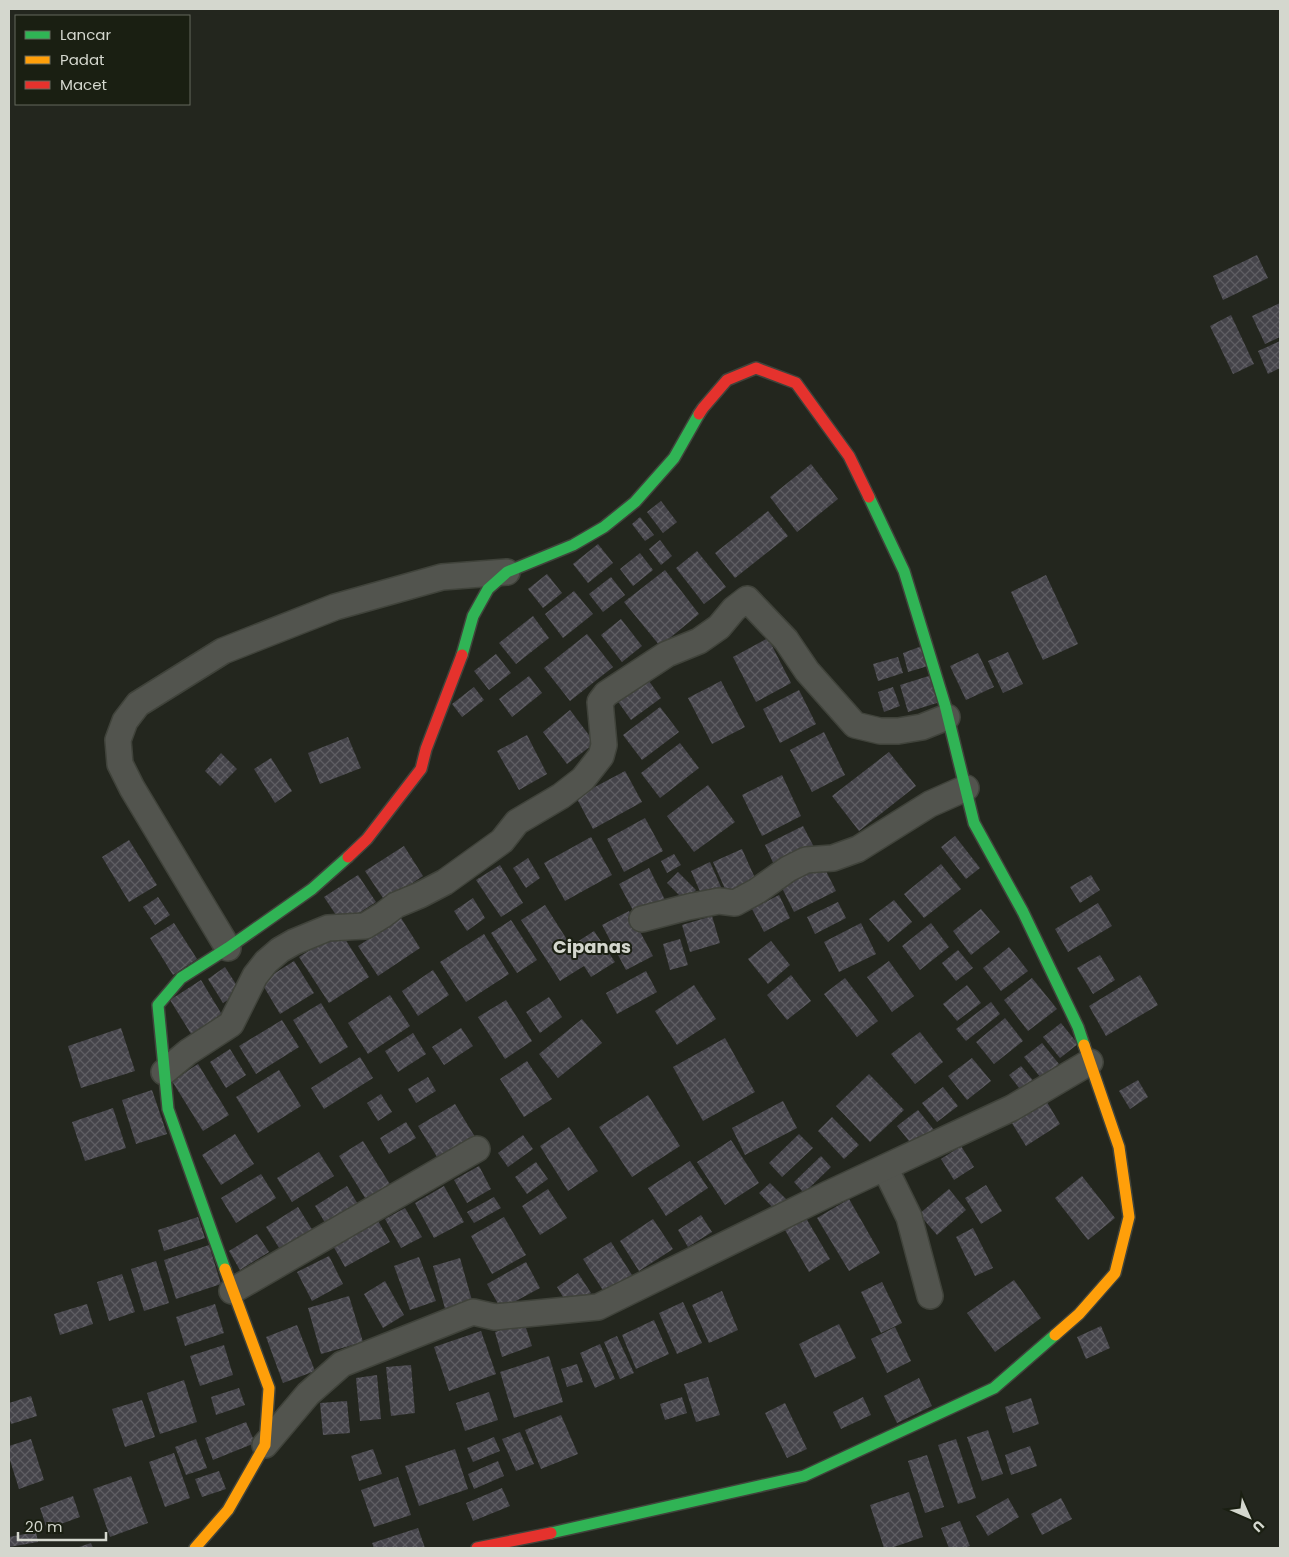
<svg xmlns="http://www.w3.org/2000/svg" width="1289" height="1557" viewBox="0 0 1289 1557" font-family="Poppins,sans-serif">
<defs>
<pattern id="building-cross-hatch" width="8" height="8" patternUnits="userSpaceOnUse" patternTransform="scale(1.25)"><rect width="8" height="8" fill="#45444a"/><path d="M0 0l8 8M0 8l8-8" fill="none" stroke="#5f5e63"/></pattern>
</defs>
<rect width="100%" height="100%" fill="#23261e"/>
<g fill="url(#building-cross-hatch)">
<path d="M1257 255 1268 278 1223 300 1213 276Z"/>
<path d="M1280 303V337L1265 344 1252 316Z"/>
<path d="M1231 315 1254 364 1233 374 1210 326Z"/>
<path d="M1280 341V368L1268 374 1258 351Z"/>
<path d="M811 464 838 499 797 532 770 497Z"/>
<path d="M661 501 677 522 663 533 647 512Z"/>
<path d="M768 511 788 536 735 578 715 553Z"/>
<path d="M640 517 654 535 645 541 632 524Z"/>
<path d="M660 540 672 556 661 565 649 549Z"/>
<path d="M598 544 613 563 588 583 573 564Z"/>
<path d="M697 551 726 587 704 604 676 568Z"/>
<path d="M640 553 653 570 633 586 620 569Z"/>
<path d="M665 570 699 614 660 646 624 602Z"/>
<path d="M547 574 562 593 543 608 528 589Z"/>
<path d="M1046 575 1078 644 1043 660 1011 592Z"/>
<path d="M611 577 625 595 603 612 589 594Z"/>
<path d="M574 591 593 614 563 638 545 614Z"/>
<path d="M533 616 549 638 516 664 499 643Z"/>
<path d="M621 619 642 646 622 662 601 635Z"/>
<path d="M587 634 613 667 570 701 544 668Z"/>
<path d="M768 638 791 683 756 702 733 657Z"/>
<path d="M922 646 928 666 908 672 903 653Z"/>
<path d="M1008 652 1023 684 1003 693 988 661Z"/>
<path d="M978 653 994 687 966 700 950 666Z"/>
<path d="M496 654 511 673 489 690 474 671Z"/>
<path d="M898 657 903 673 878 681 873 664Z"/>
<path d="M644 674 661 698 631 720 614 696Z"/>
<path d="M932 675 940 702 908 712 900 685Z"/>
<path d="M529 676 542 693 512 717 499 699Z"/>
<path d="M721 681 745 727 712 744 688 698Z"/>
<path d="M474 687 484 700 462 717 452 704Z"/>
<path d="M893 687 900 706 884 712 878 692Z"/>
<path d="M799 690 816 724 780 743 763 709Z"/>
<path d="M660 707 679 732 642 760 623 735Z"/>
<path d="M570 710 595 743 567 764 543 732Z"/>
<path d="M824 732 845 775 812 792 790 750Z"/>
<path d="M527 735 547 774 519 790 497 751Z"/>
<path d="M348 737 361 768 320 784 308 753Z"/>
<path d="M680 743 699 768 660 798 641 773Z"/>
<path d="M889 752 916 786 859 831 832 796Z"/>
<path d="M221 753 237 769 220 786 205 771Z"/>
<path d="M271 758 292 791 275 803 254 769Z"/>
<path d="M625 771 642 802 593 829 576 797Z"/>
<path d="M782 775 801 816 762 836 742 795Z"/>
<path d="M708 785 735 822 694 852 667 816Z"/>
<path d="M645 818 663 851 624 872 607 839Z"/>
<path d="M803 826 815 849 776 869 765 845Z"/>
<path d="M955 836 980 868 966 879 941 847Z"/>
<path d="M591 837 612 875 565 901 544 863Z"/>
<path d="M129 840 157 885 129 902 102 857Z"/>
<path d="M404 846 423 876 385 901 365 871Z"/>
<path d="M742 849 759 887 730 900 713 862Z"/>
<path d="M674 854 681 865 667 873 661 861Z"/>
<path d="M528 858 540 878 526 888 513 868Z"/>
<path d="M710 862 721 887 702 896 691 871Z"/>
<path d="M822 863 836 891 794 912 780 884Z"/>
<path d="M941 864 961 889 924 918 904 894Z"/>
<path d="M500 865 523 903 501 917 476 880Z"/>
<path d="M649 868 665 900 636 916 619 884Z"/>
<path d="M678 872 696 890 685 901 667 883Z"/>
<path d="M358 875 376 902 342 924 324 897Z"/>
<path d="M1091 875 1100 890 1080 903 1070 887Z"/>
<path d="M779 895 790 918 764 932 752 909Z"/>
<path d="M158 897 170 915 155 925 143 907Z"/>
<path d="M473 898 485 918 467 931 454 911Z"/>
<path d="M894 900 912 922 888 942 869 919Z"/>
<path d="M838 902 846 918 815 934 807 917Z"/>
<path d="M1098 903 1112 926 1068 952 1055 929Z"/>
<path d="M545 905 571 946 594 931 615 962 591 977 584 966 560 981 521 920Z"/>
<path d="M981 909 1000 932 971 955 953 931Z"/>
<path d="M629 911 653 956 626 970 602 925Z"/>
<path d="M712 916 720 943 690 952 682 925Z"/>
<path d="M401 918 420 948 378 976 358 946Z"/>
<path d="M511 920 537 960 517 973 491 933Z"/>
<path d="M174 923 197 959 173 975 150 938Z"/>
<path d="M861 923 876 954 839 972 824 942Z"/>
<path d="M931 923 949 947 920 970 902 946Z"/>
<path d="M340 931 369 977 329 1003 299 957Z"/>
<path d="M484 934 509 974 466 1002 440 962Z"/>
<path d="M680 939 688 965 670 970 663 944Z"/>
<path d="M771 941 790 965 768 984 748 959Z"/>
<path d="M1009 947 1028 971 1001 991 983 968Z"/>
<path d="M958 950 973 968 956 981 942 963Z"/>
<path d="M1100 955 1115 980 1093 994 1077 968Z"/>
<path d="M294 961 314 993 280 1014 261 982Z"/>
<path d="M889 961 914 996 892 1012 867 977Z"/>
<path d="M225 967 241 992 223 1003 208 979Z"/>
<path d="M433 970 449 995 418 1016 402 991Z"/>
<path d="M646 971 657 992 617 1014 606 993Z"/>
<path d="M791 975 811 1001 787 1020 767 995Z"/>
<path d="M1140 975 1158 1005 1106 1036 1089 1006Z"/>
<path d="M845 978 878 1021 857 1037 824 994Z"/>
<path d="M1032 978 1057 1009 1028 1031 1004 1000Z"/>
<path d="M201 980 224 1018 193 1037 170 1000Z"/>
<path d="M694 985 716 1019 677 1045 655 1011Z"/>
<path d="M967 985 981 1003 957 1021 943 1004Z"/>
<path d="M390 995 410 1026 368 1054 348 1023Z"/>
<path d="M549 997 562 1017 540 1033 526 1012Z"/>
<path d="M506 1000 532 1041 505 1059 478 1017Z"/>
<path d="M991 1002 1000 1014 966 1041 956 1029Z"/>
<path d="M321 1003 348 1047 320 1064 293 1020Z"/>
<path d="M1005 1018 1023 1041 994 1064 976 1042Z"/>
<path d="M582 1019 602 1043 558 1078 539 1054Z"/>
<path d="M282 1020 299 1047 256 1074 239 1046Z"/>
<path d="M1061 1023 1078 1044 1060 1058 1043 1037Z"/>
<path d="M121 1028 135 1071 81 1088 68 1046Z"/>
<path d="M461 1028 473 1046 444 1065 432 1047Z"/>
<path d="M920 1032 943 1062 915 1084 891 1054Z"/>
<path d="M413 1033 426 1054 398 1072 385 1051Z"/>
<path d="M725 1038 755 1092 703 1121 673 1067Z"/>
<path d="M1042 1043 1059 1064 1041 1078 1024 1057Z"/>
<path d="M230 1049 246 1075 226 1088 210 1062Z"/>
<path d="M360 1057 373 1078 324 1109 311 1088Z"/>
<path d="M972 1058 991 1081 967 1100 948 1076Z"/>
<path d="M527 1061 552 1099 524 1117 500 1079Z"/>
<path d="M198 1064 229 1115 203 1131 172 1081Z"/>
<path d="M1021 1066 1035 1083 1023 1093 1009 1075Z"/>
<path d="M279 1070 301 1106 258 1133 236 1097Z"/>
<path d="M869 1074 904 1110 870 1142 836 1106Z"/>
<path d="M428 1077 436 1091 416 1103 408 1089Z"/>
<path d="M1138 1080 1148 1097 1130 1109 1119 1091Z"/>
<path d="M943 1087 958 1106 937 1122 922 1103Z"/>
<path d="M152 1090 167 1134 136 1144 122 1100Z"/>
<path d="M381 1094 392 1112 378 1121 367 1103Z"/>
<path d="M648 1095 680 1146 632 1177 599 1127Z"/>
<path d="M1045 1099 1060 1124 1026 1146 1010 1120Z"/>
<path d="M783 1101 797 1128 745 1155 732 1128Z"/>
<path d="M455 1104 475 1137 439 1160 418 1126Z"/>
<path d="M113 1108 126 1148 85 1161 72 1122Z"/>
<path d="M918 1110 934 1130 913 1146 897 1126Z"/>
<path d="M832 1117 859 1145 844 1159 818 1131Z"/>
<path d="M406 1122 416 1138 389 1154 380 1138Z"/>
<path d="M569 1127 598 1171 568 1191 540 1146Z"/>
<path d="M235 1134 254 1164 221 1185 202 1155Z"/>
<path d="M799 1134 813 1148 782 1177 769 1163Z"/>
<path d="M523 1135 533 1149 508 1167 498 1153Z"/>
<path d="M731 1140 759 1183 725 1205 697 1162Z"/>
<path d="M363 1141 391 1186 367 1201 339 1156Z"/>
<path d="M961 1146 974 1167 954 1180 941 1159Z"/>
<path d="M319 1152 334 1176 292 1202 277 1178Z"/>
<path d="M821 1156 831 1167 804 1193 794 1182Z"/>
<path d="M690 1161 708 1188 666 1216 648 1188Z"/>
<path d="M536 1162 548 1179 527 1194 515 1177Z"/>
<path d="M479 1166 491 1189 467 1203 454 1180Z"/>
<path d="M261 1174 276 1198 236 1223 221 1198Z"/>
<path d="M1082 1176 1115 1218 1088 1240 1055 1198Z"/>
<path d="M770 1183 787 1200 776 1211 759 1193Z"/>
<path d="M986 1185 1002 1211 981 1224 965 1198Z"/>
<path d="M347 1186 359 1206 327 1226 315 1206Z"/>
<path d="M444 1186 464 1222 434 1238 415 1203Z"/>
<path d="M548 1189 567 1218 540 1235 522 1206Z"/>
<path d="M949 1189 966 1210 937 1235 919 1214Z"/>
<path d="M494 1197 501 1208 474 1223 467 1212Z"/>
<path d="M849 1199 880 1253 849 1271 817 1218Z"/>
<path d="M298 1207 313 1231 281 1251 266 1227Z"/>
<path d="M405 1208 422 1237 401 1248 385 1219Z"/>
<path d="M701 1215 712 1232 688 1247 678 1230Z"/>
<path d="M198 1217 205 1238 164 1251 158 1230Z"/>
<path d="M504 1217 526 1255 492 1274 471 1236Z"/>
<path d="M806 1218 830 1259 809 1272 785 1230Z"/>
<path d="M377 1219 390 1242 345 1267 332 1244Z"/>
<path d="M653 1219 673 1249 639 1271 620 1241Z"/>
<path d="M973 1228 993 1268 975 1276 956 1237Z"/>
<path d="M257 1234 269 1252 240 1270 229 1251Z"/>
<path d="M611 1242 632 1275 604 1292 583 1259Z"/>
<path d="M209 1245 221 1284 176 1299 164 1260Z"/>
<path d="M329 1256 343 1284 312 1301 297 1272Z"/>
<path d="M419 1257 436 1301 410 1310 394 1266Z"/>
<path d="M460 1258 473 1304 446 1312 433 1266Z"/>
<path d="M156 1261 169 1303 144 1311 131 1269Z"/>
<path d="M526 1262 540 1288 501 1309 487 1284Z"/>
<path d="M578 1273 591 1293 569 1307 557 1287Z"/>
<path d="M122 1274 135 1312 109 1321 97 1282Z"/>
<path d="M1014 1280 1041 1318 995 1352 967 1313Z"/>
<path d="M385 1281 404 1315 383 1328 364 1294Z"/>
<path d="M882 1282 902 1323 881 1333 861 1292Z"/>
<path d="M722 1291 738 1330 709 1343 692 1305Z"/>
<path d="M349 1296 363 1342 321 1354 308 1308Z"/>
<path d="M683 1302 702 1343 677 1354 659 1313Z"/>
<path d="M87 1304 93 1324 60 1335 54 1314Z"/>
<path d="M215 1304 224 1333 185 1346 176 1317Z"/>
<path d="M654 1320 669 1354 636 1369 622 1335Z"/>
<path d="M524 1322 532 1346 502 1357 495 1332Z"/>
<path d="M839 1324 856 1358 815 1378 799 1344Z"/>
<path d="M297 1325 315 1371 283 1383 266 1337Z"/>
<path d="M1101 1326 1110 1348 1086 1359 1077 1337Z"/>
<path d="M895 1327 911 1361 887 1373 871 1339Z"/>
<path d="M481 1331 496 1374 449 1391 434 1347Z"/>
<path d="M617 1336 634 1373 620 1379 604 1342Z"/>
<path d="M600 1344 615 1379 595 1388 580 1353Z"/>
<path d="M224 1345 233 1375 200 1386 190 1356Z"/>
<path d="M549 1356 563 1402 514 1418 500 1372Z"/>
<path d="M577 1364 583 1382 567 1387 561 1369Z"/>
<path d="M411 1365 415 1413 391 1416 386 1367Z"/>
<path d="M377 1375 381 1419 360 1421 356 1378Z"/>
<path d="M708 1377 720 1415 696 1422 684 1384Z"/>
<path d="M919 1378 932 1406 897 1423 884 1396Z"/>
<path d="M184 1380 197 1422 160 1434 147 1393Z"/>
<path d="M239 1388 245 1405 216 1415 211 1397Z"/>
<path d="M489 1392 498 1420 465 1431 456 1403Z"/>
<path d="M31 1396 37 1416 11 1424 9 1416V1403Z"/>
<path d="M682 1397 687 1413 665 1420 660 1404Z"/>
<path d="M863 1397 871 1415 841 1429 833 1412Z"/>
<path d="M1031 1398 1039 1424 1013 1433 1005 1407Z"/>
<path d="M142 1400 155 1437 125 1447 112 1409Z"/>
<path d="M347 1401 350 1433 323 1435 320 1403Z"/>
<path d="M785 1403 807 1449 787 1458 765 1413Z"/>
<path d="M561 1415 578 1454 541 1469 525 1430Z"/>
<path d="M246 1422 255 1443 213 1460 205 1438Z"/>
<path d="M988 1430 1003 1474 982 1481 967 1437Z"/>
<path d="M520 1432 534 1464 516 1471 502 1439Z"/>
<path d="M494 1437 500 1451 473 1462 467 1448Z"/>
<path d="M31 1439 44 1480 19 1489 9 1457V1446Z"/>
<path d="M196 1439 207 1468 186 1475 175 1447Z"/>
<path d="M956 1439 976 1498 958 1504 938 1445Z"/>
<path d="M1030 1446 1037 1466 1011 1475 1005 1455Z"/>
<path d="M373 1449 382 1474 359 1481 351 1456Z"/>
<path d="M455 1449 468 1489 419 1506 405 1466Z"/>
<path d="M174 1453 190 1498 165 1507 149 1462Z"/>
<path d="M927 1455 944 1507 925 1513 908 1461Z"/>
<path d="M498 1461 504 1476 474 1489 468 1474Z"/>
<path d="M219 1471 226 1489 202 1497 195 1479Z"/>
<path d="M131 1476 148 1523 110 1537 93 1489Z"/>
<path d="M398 1477 411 1515 374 1527 361 1490Z"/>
<path d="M502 1488 510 1506 473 1521 466 1503Z"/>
<path d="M909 1492 923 1537 891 1548H884L870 1505Z"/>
<path d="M73 1496 80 1517 47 1529 40 1508Z"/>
<path d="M1008 1498 1019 1517 988 1536 976 1516Z"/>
<path d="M1061 1498 1072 1519 1042 1535 1031 1514Z"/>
<path d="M960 1521 970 1546 964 1548H949L941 1528Z"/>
<path d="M418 1528 425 1548H374L372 1543Z"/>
<path d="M36 1532 38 1542 9 1547V1537Z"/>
<path d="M91 1543 93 1548H76Z"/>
</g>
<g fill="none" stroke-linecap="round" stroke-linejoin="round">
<defs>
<g id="street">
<path d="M642 919 688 907 719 901 735 903 757 891 788 869 806 860 833 858 858 849 930 804 966 788"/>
<path d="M228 948 132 788 120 764 118 740 125 721 138 704 223 651 335 607 442 577 507 572"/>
<path d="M164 1072 188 1052 231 1024 255 976 266 962 280 950 294 942 328 928 365 926 383 915 396 905 420 895 445 882 502 841 517 822 561 796 583 779 601 756 604 745 600 702 606 694 667 654 699 641 719 627 734 609 747 599 786 640 807 671 855 725 880 731H898L922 727 947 717"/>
<path d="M885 1168 909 1217 930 1296"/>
<path d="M232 1291 477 1149"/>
<path d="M265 1445 308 1394 342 1364 473 1312 495 1317 598 1307 828 1194 1012 1108 1090 1062"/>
</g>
<g id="fast">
<path d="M869 497 904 571 945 705 974 823 1023 912 1078 1027 1084 1045"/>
<path d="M462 655 473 616 488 589 507 572 573 545 604 527 635 502 674 458 699 414"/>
<path d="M225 1269 168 1109 158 1005 181 978 228 948 312 889 348 857"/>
<path d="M551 1533 804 1476 994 1388 1055 1335"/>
</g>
<g id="slow">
<path d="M1055 1335 1079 1314 1115 1273 1129 1217 1119 1147 1084 1045"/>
<path d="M195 1548 228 1510 265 1445 269 1388 225 1269"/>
</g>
<g id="jam">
<path d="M699 414 703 408 727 380 756 368 796 383 849 456 869 497"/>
<path d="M348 857 367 839 421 769 426 749 462 655"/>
<path d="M477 1548 551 1533"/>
</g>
</defs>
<use href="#street" stroke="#40433b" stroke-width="28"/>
<use href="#fast" stroke="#40433b" stroke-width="14"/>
<use href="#slow" stroke="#40433b" stroke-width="14"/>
<use href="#jam" stroke="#40433b" stroke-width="14"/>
<use href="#street" stroke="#52544e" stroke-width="25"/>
<use href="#fast" stroke="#30b455" stroke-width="11"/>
<use href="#slow" stroke="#ff9f0a" stroke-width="11"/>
<use href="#jam" stroke="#e5322d" stroke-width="11"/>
</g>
<g text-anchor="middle" stroke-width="4" stroke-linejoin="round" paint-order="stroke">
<g font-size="18" font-weight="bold" fill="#d4d7ce" stroke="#1a1f12">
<text x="592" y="953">Cipanas</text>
</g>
</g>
<rect width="1289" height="1557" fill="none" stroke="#d4d7ce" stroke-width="20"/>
<rect x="15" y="15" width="175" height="90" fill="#1a1f12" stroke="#64695d"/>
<rect x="25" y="31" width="25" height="8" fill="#30b455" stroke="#64695d"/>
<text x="60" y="40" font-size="15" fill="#d4d7ce">Lancar</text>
<rect x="25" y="56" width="25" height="8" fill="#ff9f0a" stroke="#64695d"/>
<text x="60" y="65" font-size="15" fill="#d4d7ce">Padat</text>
<rect x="25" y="81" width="25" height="8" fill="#e5322d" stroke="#64695d"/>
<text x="60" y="90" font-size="15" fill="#d4d7ce">Macet</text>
<g transform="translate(1249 1517) rotate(135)" stroke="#1a1f12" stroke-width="4" paint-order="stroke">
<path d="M0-4L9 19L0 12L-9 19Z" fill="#d4d7ce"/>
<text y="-8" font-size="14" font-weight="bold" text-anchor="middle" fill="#d4d7ce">U</text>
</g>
<path d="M18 1532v8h88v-8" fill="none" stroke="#d4d7ce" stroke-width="2.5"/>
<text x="25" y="1532" font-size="15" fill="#d4d7ce" stroke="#1a1f12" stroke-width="4" paint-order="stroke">20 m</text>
</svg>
